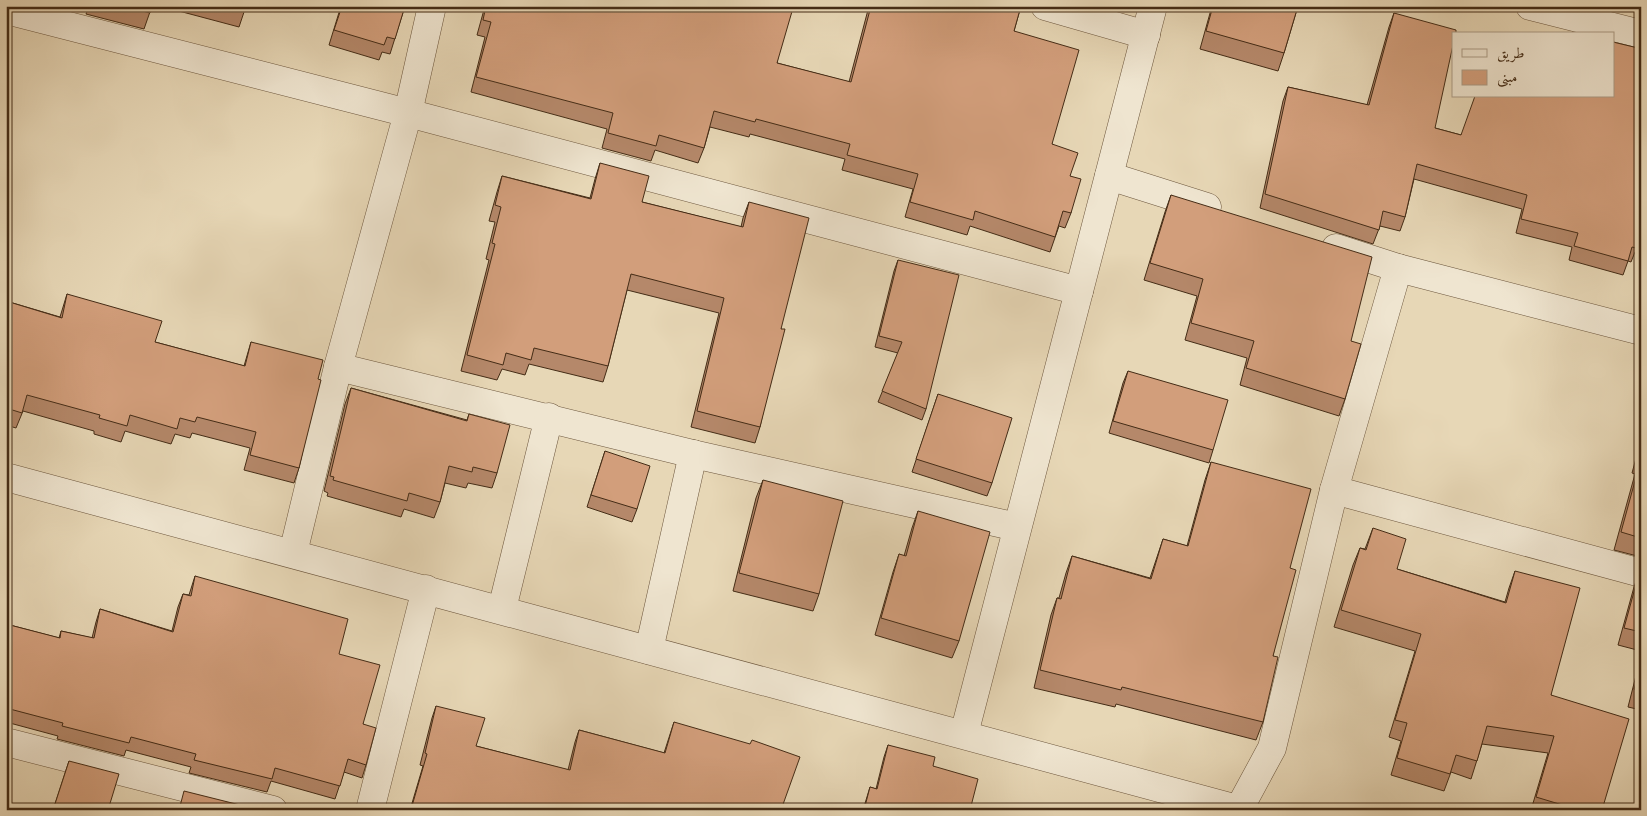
<svg xmlns="http://www.w3.org/2000/svg" width="1647" height="816" viewBox="0 0 1647 816" font-family="Cardo,Amiri,serif">
<rect width="100%" height="100%" fill="#e7d7b6"/>
<filter id="stains"><feTurbulence type="fractalNoise" baseFrequency=".004" numOctaves="4"/><feColorMatrix values="0 0 0 0 .2 0 0 0 0 .09 0 0 0 0 .02 0 0 0 .5 -.17"/></filter>
<radialGradient id="worn" r=".72"><stop offset=".6" stop-color="#630" stop-opacity="0"/><stop offset="1" stop-color="#630" stop-opacity=".3"/></radialGradient>
<g fill="none" stroke-linecap="round" stroke-linejoin="round">
<defs>
<g id="minor">
<path d="M1045 6 1146 35"/>
<path d="M1530 6 1641 34"/>
<path d="M6 10 408 113 1079 291"/>
<path d="M1109 176 1207 207"/>
<path d="M1336 248 1398 268 1641 331"/>
<path d="M338 367 693 454 1017 527"/>
<path d="M6 477 1241 810"/>
<path d="M1334 490 1641 573"/>
<path d="M293 553 338 367 408 113 432 6"/>
<path d="M502 609 549 417"/>
<path d="M649 650 693 454"/>
<path d="M964 734 1153 6"/>
<path d="M6 742 273 810"/>
<path d="M1239 809 1272 748 1334 490 1398 268"/>
<path d="M370 810 426 589"/>
</g>
</defs>
<use href="#minor" stroke="#6d573e" stroke-width="29"/>
<use href="#minor" stroke="#efe5d0" stroke-width="28"/>
</g>
<g fill="#b5886a" stroke="#442c16">
<path d="M89 6H152L144 29 86 14Z"/>
<path d="M160 6H246L239 27Z"/>
<path d="M341 6H405L390 54 382 52 379 60 329 45Z"/>
<path d="M485 6H787L777 63 849 82 869 6H1021L1014 31 1052 144 1070 176 1071 213 1065 228 1059 226 1050 252 970 226 967 235 905 217 913 189 842 170 845 159 750 134 749 137 710 127 704 148 698 163 655 150 651 161 602 148 607 129 471 92 485 37 477 35Z"/>
<path d="M1212 6H1298L1284 53 1278 71 1200 49Z"/>
<path d="M1394 13 1435 128 1461 135 1637 48 1641 37V254L1635 252 1631 262 1628 261 1623 275 1569 260 1572 247 1516 233 1522 209 1414 179 1405 217 1400 231 1380 226 1373 244 1260 208 1283 101 1288 87 1367 105 1389 27Z"/>
<path d="M600 163 642 202 741 227 743 218 749 202 781 329 760 427 755 443 691 427 719 313 627 290 608 366 603 382 529 364 525 375 502 369 497 380 461 371 489 260 486 259 495 222 489 221 497 192 502 176 590 198 595 179Z"/>
<path d="M1171 195 1351 341 1345 399 1339 416 1240 385 1247 358 1185 340 1197 296 1144 280 1165 212Z"/>
<path d="M898 260 926 409 922 420 878 402 898 353 875 347 894 271Z"/>
<path d="M67 294 155 342 244 366 251 342 318 379 299 468 294 483 244 470 250 448 192 433 190 438 175 434 171 444 125 431 121 442 94 434V431L23 411 16 428 6 425V301L60 317Z"/>
<path d="M1128 371 1213 450 1209 463 1109 433 1123 383Z"/>
<path d="M351 388 467 420 469 414 497 473 492 488 468 483 466 488 445 483 440 502 434 518 404 509 401 517 327 496 328 493 324 491 345 404Z"/>
<path d="M938 394 992 483 987 496 912 472Z"/>
<path d="M1641 440V557L1614 550 1635 474 1632 473Z"/>
<path d="M605 451 637 509 632 522 587 507Z"/>
<path d="M1211 462 1290 568 1273 656 1263 722 1256 740 1116 704 1115 707 1034 688 1051 615 1057 598H1059L1066 573 1072 556 1150 578 1163 539 1187 546 1205 480Z"/>
<path d="M763 480 819 594 813 611 733 591 756 498Z"/>
<path d="M918 511 959 641 952 658 875 635 893 572 899 554 904 556 912 528Z"/>
<path d="M1373 528 1397 569 1505 602 1509 588 1515 571 1551 695 1602 810H1531L1548 753 1482 744 1471 779 1451 772 1444 791 1391 775 1401 741 1389 737 1415 651 1334 627 1353 565 1360 548 1365 549Z"/>
<path d="M1640 570H1641V651L1618 645 1634 587Z"/>
<path d="M195 576 339 654 363 724 366 765 362 778 344 772 335 799 271 781 267 792 189 773 191 767 126 750 124 756 57 739 58 736 6 722V624L59 638 61 631 92 638 96 622 100 609 172 631 178 607 183 594 189 595Z"/>
<path d="M1641 656V710L1628 707Z"/>
<path d="M436 706 476 746 568 770 575 742 579 730 664 753 674 722 781 810H410L423 766 420 765 432 718Z"/>
<path d="M888 745 933 766 970 810H863L870 787 876 789 884 757Z"/>
<path d="M69 761 108 810H53Z"/>
</g>
<g fill="#d29e7b" stroke="#442c16">
<path d="M124 6H152L150 13Z"/>
<path d="M228 6H246L244 10Z"/>
<path d="M342 6H405L395 39 387 37 384 45 334 30Z"/>
<path d="M486 6H787L793 8 777 63 851 82 871 6H1021L1014 31 1079 50 1052 144 1078 153 1070 176 1081 179 1071 213 1063 211 1055 237 975 211 973 220 910 202 918 174 847 155 850 144 756 119 755 122 714 111 704 148 659 135 656 146 608 133 613 113 476 77 491 22 483 20Z"/>
<path d="M1213 6H1298L1284 53 1206 31Z"/>
<path d="M1394 13 1456 30V34H1453V45L1435 128 1461 135 1475 96H1613V42L1638 48 1641 38V239L1639 238 1636 248 1632 247 1628 261 1574 246 1578 233 1521 219 1527 195 1417 164 1405 217 1383 211 1379 230 1265 194 1288 87 1369 105Z"/>
<path d="M1572 32 1580 34H1571Z"/>
<path d="M600 163 649 176 642 202 743 227 749 202 809 218 781 329H785L760 427 697 411 724 298 631 274 608 366 534 348 531 360 506 353 503 365 467 355 495 244 492 243 501 207 495 205 502 176 591 199Z"/>
<path d="M1171 195 1372 257 1351 341 1361 344 1345 399 1246 368 1254 341 1191 323 1203 279 1150 263Z"/>
<path d="M898 260 959 275 926 409 882 391 902 342 879 336Z"/>
<path d="M67 294 162 321 155 342 245 366 251 342 323 360 318 379 321 380 299 468 250 455 256 432 197 417 195 422 180 418 177 429 130 415 127 426 99 418 100 415 27 395 22 413 6 408V301L62 318Z"/>
<path d="M1128 371 1228 400 1213 450 1113 421Z"/>
<path d="M351 388 467 421 469 414 510 425 497 473 473 467 472 472 449 466 440 502 409 493 407 501 333 480 334 477 330 476Z"/>
<path d="M938 394 1012 418 992 483 916 459Z"/>
<path d="M1641 447V456L1638 455Z"/>
<path d="M605 451 650 466 637 509 591 495Z"/>
<path d="M1641 459V538L1621 532Z"/>
<path d="M1211 462 1311 489 1290 568 1296 570 1273 656 1278 657 1263 722 1122 687 1121 690 1040 670 1057 598 1061 599 1072 556 1151 579 1163 539 1188 546Z"/>
<path d="M763 480 843 501 819 594 739 573Z"/>
<path d="M918 511 990 532 959 641 881 618 899 554 906 556Z"/>
<path d="M1373 528 1406 539 1397 569 1506 603 1515 571 1580 588 1551 695 1629 719 1602 810H1579L1536 797 1554 736 1487 726 1477 761 1456 755 1450 774 1397 758 1407 723 1395 720 1421 634 1341 610 1360 548 1366 550Z"/>
<path d="M1640 570H1641V632L1624 628Z"/>
<path d="M195 576 348 619 339 654 380 665 363 724 376 728 366 765 348 759 340 786 275 768 272 779 194 760 196 754 131 737 129 743 62 726 63 723 6 708V624L60 638 61 631 94 638 100 609 173 632 183 594 191 596Z"/>
<path d="M1641 663V691L1634 689Z"/>
<path d="M436 706 485 718 476 746 570 770 579 730 665 753 674 722 750 744 752 740 800 757 781 810H428L412 806 427 754 425 753Z"/>
<path d="M888 745 935 757 933 766 978 779 970 810H864L870 787 877 789Z"/>
<path d="M69 761 119 774 108 810H53Z"/>
<path d="M184 791 260 810H179Z"/>
</g>
<rect width="1647" height="816" fill="none" stroke="#e7d7b6" stroke-width="25"/>
<rect x="8" y="8" width="1632" height="801" fill="none" stroke="#442c16" stroke-width="2.5"/>
<rect x="12" y="12" width="1622" height="791" fill="none" stroke="#442c16"/>
<rect x="1452" y="32" width="162" height="65" fill="#efe5d0" stroke="#ab9b86"/>
<rect x="1462" y="49" width="25" height="8" fill="#efe5d0" stroke="#ab9b86"/>
<text x="1497" y="58" font-size="15" fill="#442c16">طريق</text>
<rect x="1462" y="70" width="25" height="15" fill="#d29e7b" stroke="#ab9b86"/>
<text x="1497" y="82" font-size="15" fill="#442c16">مبنى</text>
<rect width="100%" height="100%" filter="url(#stains)"/>
<rect width="100%" height="100%" fill="url(#worn)"/>
</svg>
